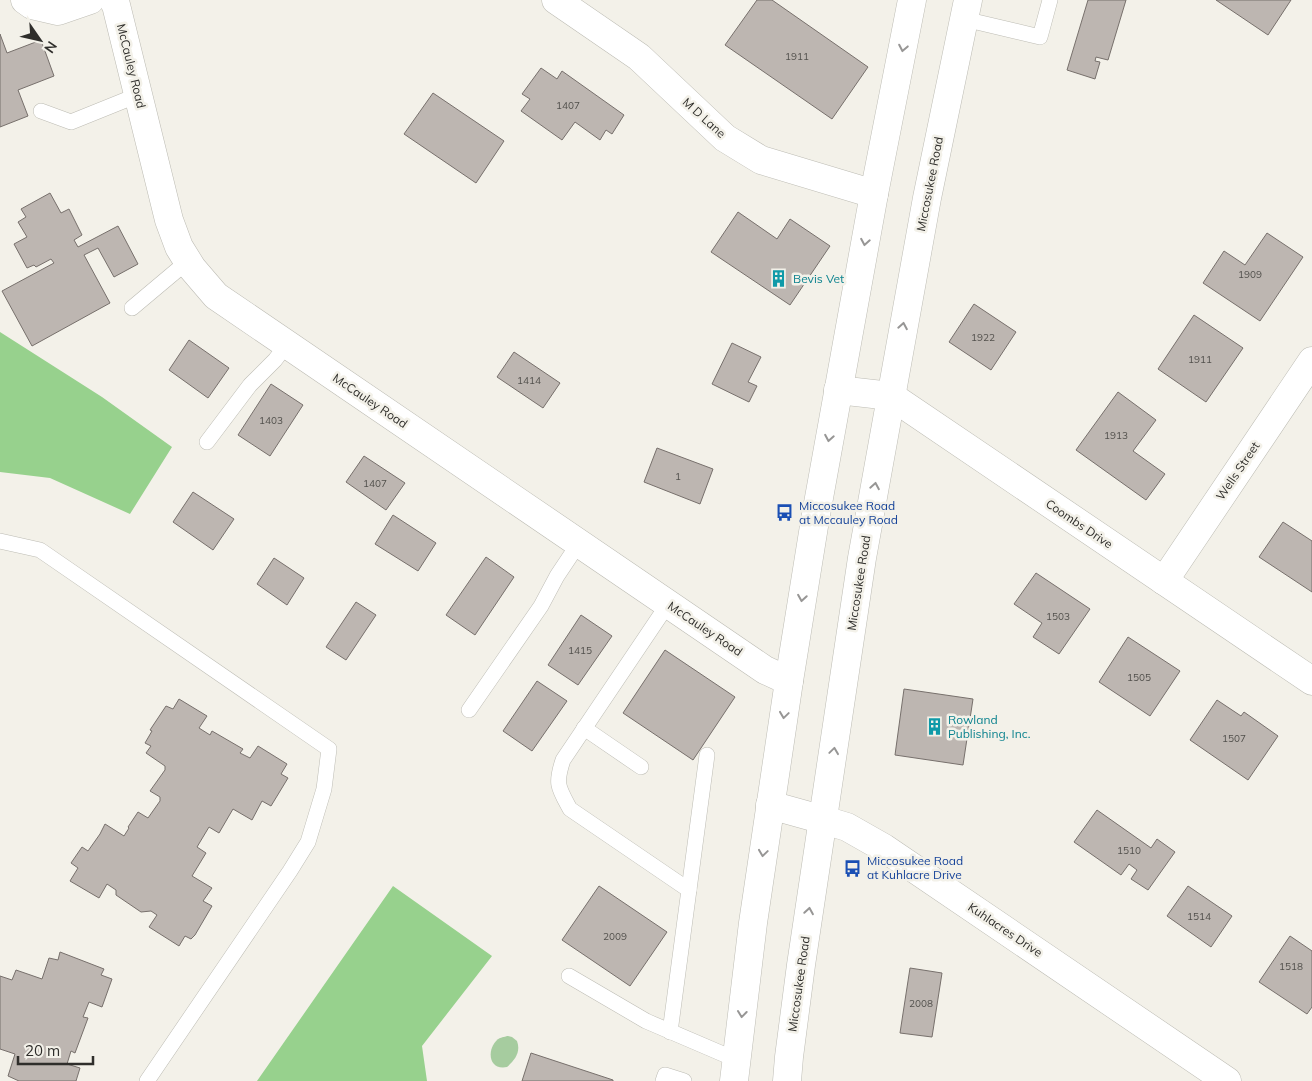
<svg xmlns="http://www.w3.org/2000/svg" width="1312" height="1081" viewBox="0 0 1312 1081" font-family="Mulish,sans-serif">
<rect width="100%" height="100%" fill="#f3f1e9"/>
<path fill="#a6cc9f" d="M508 1036 512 1037 517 1041C521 1052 515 1060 507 1067 486 1071 487 1045 500 1038 500 1038 507 1036 508 1036Z"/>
<g fill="#97d18d">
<path d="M0 332 102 397 172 447 130 514 50 478 0 472Z"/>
<path d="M393 886 492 956 422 1046 427 1081H257Z"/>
</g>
<g fill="#bdb6b1" stroke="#77706c">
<path d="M757 0H772L868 67 832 119 725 45Z"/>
<path d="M1088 0H1126L1108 60 1096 57 1095 61 1100 62 1095 79 1067 70Z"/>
<path d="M1216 0H1291L1268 35Z"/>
<path d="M0 34 7 53 41 40 54 76 18 90 28 116 0 127Z"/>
<path d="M541 68 557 79 562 71 624 115 612 134 606 130 600 140 575 122 562 140 521 111 530 99 522 94Z"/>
<path d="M433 93 504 141 476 183 404 134Z"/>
<path d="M50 193 61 213 69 209 82 235 74 240 78 247 118 226 138 264 114 277 98 248 84 255 110 303 32 346 2 291 54 263 51 259 36 267 34 265 27 268 14 244 27 237 18 222 26 217 21 209Z"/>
<path d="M738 212 777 239 790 219 830 246 790 305 711 252Z"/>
<path d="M1267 233 1303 257 1260 321 1203 283 1224 251 1245 265Z"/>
<path d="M974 304 1016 332 991 370 949 342Z"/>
<path d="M1194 315 1243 348 1206 402 1158 369Z"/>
<path d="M189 340 229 368 208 398 169 370Z"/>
<path d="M732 343 761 357 748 382 757 386 749 402 712 384Z"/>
<path d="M514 352 560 383 543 408 497 377Z"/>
<path d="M271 384 303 405 270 456 238 435Z"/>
<path d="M1118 392 1156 420 1133 451 1165 474 1146 500 1076 450Z"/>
<path d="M657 448 713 469 700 504 644 482Z"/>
<path d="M364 456 405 483 386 510 346 482Z"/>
<path d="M193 492 234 519 213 550 173 522Z"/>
<path d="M393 515 436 543 418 571 375 544Z"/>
<path d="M1283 522 1312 541V592L1259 557Z"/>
<path d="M486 557 514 577 475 635 446 615Z"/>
<path d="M274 558 304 578 287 605 257 584Z"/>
<path d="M1036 573 1090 609 1059 654 1033 637 1042 623 1014 604Z"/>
<path d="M356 602 376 615 346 660 326 647Z"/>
<path d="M581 615 612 636 578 685 548 665Z"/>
<path d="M1128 637 1180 671 1150 716 1099 682Z"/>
<path d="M665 650 735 697 693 760 623 713Z"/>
<path d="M537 681 567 701 532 751 503 731Z"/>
<path d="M904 689 973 699 963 765 895 755Z"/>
<path d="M179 699 207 716 199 728 210 735 212 731 243 749 240 753 250 758 258 746 287 764 281 774 288 778 271 806 262 801 252 820 233 809 219 833 209 827 197 847 206 853 192 876 212 888 203 901 212 906 195 935 191 939 185 936 179 946 149 927 157 915 151 911 141 912 116 895V890L107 884 99 898 70 881 78 868 71 863 82 847 88 851 100 834 105 824 124 836 129 828 128 827 138 812 148 818 160 801V797L150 791 165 770V766L146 753 151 746 145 743 152 731 150 730 166 706 173 709Z"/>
<path d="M1217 700 1241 716 1244 712 1278 736 1248 780 1190 740Z"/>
<path d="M1097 810 1151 848 1157 839 1175 852 1148 890 1131 879 1137 870 1129 864 1121 875 1074 842Z"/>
<path d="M599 886 667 932 630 986 562 940Z"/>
<path d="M1188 886 1232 916 1211 947 1167 916Z"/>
<path d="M1290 936 1312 951V1007L1307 1014 1259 982Z"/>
<path d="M60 952 104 969 101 975 112 979 102 1007 89 1002 83 1017 88 1018 75 1053 71 1051 67 1064 80 1068 76 1081H19L8 1076 15 1054 0 1049V976L12 980 16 970 42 979 49 958 58 960Z"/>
<path d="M910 968 942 973 932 1037 900 1033Z"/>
<path d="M531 1053 613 1080V1081H522Z"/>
</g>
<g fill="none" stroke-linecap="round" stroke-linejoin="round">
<defs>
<g id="lane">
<path d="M964 19 1040 37 1050 0"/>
<path d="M41 111 71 122 138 95"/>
<path d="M132 308 188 261"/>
<path d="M207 442 250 385 275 360 287 344"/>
<path d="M0 541 40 550 329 749 324 789 308 842 290 871 147 1081"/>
<path d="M668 604 563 760C555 784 558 787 570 809L689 890"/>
<path d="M469 710 541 606 557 576 579 543"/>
<path d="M584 728 641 767"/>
<path d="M569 976 646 1021 737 1060"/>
<path d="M670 1032 707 755"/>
<path d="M663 1081 665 1075 684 1081"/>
</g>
<g id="street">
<path d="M25 0 32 5 58 11 90 0"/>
<path d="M113 0 116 5 169 220 179 247 192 268 216 296 765 670 789 681"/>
<path d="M556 0 639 57 725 138 761 160 874 194"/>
<path d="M838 390 891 396 1312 681"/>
<path d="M1164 581 1312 361"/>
<path d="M770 805 824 820 847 827 884 848 1227 1081"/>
</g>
<g id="secondary">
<path d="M734 1081 753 923 789 681 815 520 874 194 912 0"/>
<path d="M787 1081 789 1057 801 965 862 558 927 198 968 0"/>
</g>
</defs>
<use href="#lane" stroke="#bdbcb4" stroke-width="16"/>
<use href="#street" stroke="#bdbcb4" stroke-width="29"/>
<use href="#secondary" stroke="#bdbcb4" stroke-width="29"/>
<use href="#lane" stroke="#fff" stroke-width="15"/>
<use href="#street" stroke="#fff" stroke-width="28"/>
<use href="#secondary" stroke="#fff" stroke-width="28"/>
</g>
<defs><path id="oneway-chevron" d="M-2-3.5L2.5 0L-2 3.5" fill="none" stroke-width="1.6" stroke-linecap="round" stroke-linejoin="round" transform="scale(1.25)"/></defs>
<g stroke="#979695">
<use href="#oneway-chevron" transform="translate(903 48) rotate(101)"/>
<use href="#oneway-chevron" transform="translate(865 242) rotate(100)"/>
<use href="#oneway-chevron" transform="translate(903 326) rotate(-80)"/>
<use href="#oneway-chevron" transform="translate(829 438) rotate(100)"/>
<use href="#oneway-chevron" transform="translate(875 486) rotate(-80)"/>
<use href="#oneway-chevron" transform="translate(802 598) rotate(99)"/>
<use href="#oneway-chevron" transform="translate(784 715) rotate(98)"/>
<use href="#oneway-chevron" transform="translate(834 751) rotate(-82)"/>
<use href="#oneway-chevron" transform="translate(763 853) rotate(98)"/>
<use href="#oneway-chevron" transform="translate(809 911) rotate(-81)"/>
<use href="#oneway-chevron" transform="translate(742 1014) rotate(97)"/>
</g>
<defs>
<symbol id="building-bare" viewBox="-9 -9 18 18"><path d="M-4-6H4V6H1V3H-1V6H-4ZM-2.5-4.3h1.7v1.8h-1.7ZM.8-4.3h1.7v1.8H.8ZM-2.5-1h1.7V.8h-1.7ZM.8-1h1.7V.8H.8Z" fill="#0f9aa8" stroke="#f3f1e9" stroke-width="2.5" paint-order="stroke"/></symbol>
<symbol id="bus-bare" viewBox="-9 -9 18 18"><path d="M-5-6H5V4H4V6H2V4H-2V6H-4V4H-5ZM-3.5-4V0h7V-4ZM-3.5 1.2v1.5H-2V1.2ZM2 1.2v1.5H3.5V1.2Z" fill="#1a4fb4" stroke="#f3f1e9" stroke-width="2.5" paint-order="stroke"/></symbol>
</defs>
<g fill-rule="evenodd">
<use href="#building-bare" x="766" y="266" width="25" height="25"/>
<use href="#bus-bare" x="772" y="500" width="25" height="25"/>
<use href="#building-bare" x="922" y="714" width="25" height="25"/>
<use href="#bus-bare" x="840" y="856" width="25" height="25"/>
</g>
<g text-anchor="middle" stroke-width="5" stroke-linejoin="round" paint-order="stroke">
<g font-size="10" fill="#52504c">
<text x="797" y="60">1911</text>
<text x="568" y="109">1407</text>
<text x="1250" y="278">1909</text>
<text x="983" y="341">1922</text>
<text x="1200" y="363">1911</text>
<text x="529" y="384">1414</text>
<text x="271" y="424">1403</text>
<text x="1116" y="439">1913</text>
<text x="678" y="480">1</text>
<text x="375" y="487">1407</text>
<text x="1058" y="620">1503</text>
<text x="580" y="654">1415</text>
<text x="1139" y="681">1505</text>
<text x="1234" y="742">1507</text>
<text x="1129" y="854">1510</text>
<text x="1199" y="920">1514</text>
<text x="615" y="940">2009</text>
<text x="1291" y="970">1518</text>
<text x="921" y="1007">2008</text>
</g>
<g font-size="12" fill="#2f2e2b" stroke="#f3f1e9">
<text transform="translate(131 66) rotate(76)" y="4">McCauley Road</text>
<text transform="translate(704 118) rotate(42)" y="4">M D Lane</text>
<text transform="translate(930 184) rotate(-79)" y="4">Miccosukee Road</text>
<text transform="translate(370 401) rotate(34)" y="4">McCauley Road</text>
<text transform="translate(1238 471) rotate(-56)" y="4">Wells Street</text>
<text transform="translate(1079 524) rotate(34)" y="4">Coombs Drive</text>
<text transform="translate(859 583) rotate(-81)" y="4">Miccosukee Road</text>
<text transform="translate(705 629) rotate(34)" y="4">McCauley Road</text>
<text transform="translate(1005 930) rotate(34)" y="4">Kuhlacres Drive</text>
<text transform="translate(799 984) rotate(-82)" y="4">Miccosukee Road</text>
</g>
<g font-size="12" fill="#0d838f" stroke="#f3f1e9" text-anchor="start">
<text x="793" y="283">Bevis Vet</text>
<text x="948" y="724">Rowland<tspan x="948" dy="14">Publishing, Inc.</tspan></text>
</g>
<g font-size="12" fill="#164399" stroke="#f3f1e9" text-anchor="start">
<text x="799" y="510">Miccosukee Road<tspan x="799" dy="14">at Mccauley Road</tspan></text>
<text x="867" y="865">Miccosukee Road<tspan x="867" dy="14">at Kuhlacre Drive</tspan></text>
</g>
</g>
<g transform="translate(40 40) rotate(124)" stroke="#f3f1e9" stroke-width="4" paint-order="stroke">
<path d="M0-4L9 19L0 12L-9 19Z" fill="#2f2e2b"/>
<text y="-8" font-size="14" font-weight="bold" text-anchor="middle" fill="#2f2e2b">N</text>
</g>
<path d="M18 1056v8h75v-8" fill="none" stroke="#2f2e2b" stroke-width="2.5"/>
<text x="25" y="1056" font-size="15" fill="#2f2e2b" stroke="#f3f1e9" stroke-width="4" paint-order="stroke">20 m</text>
</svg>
